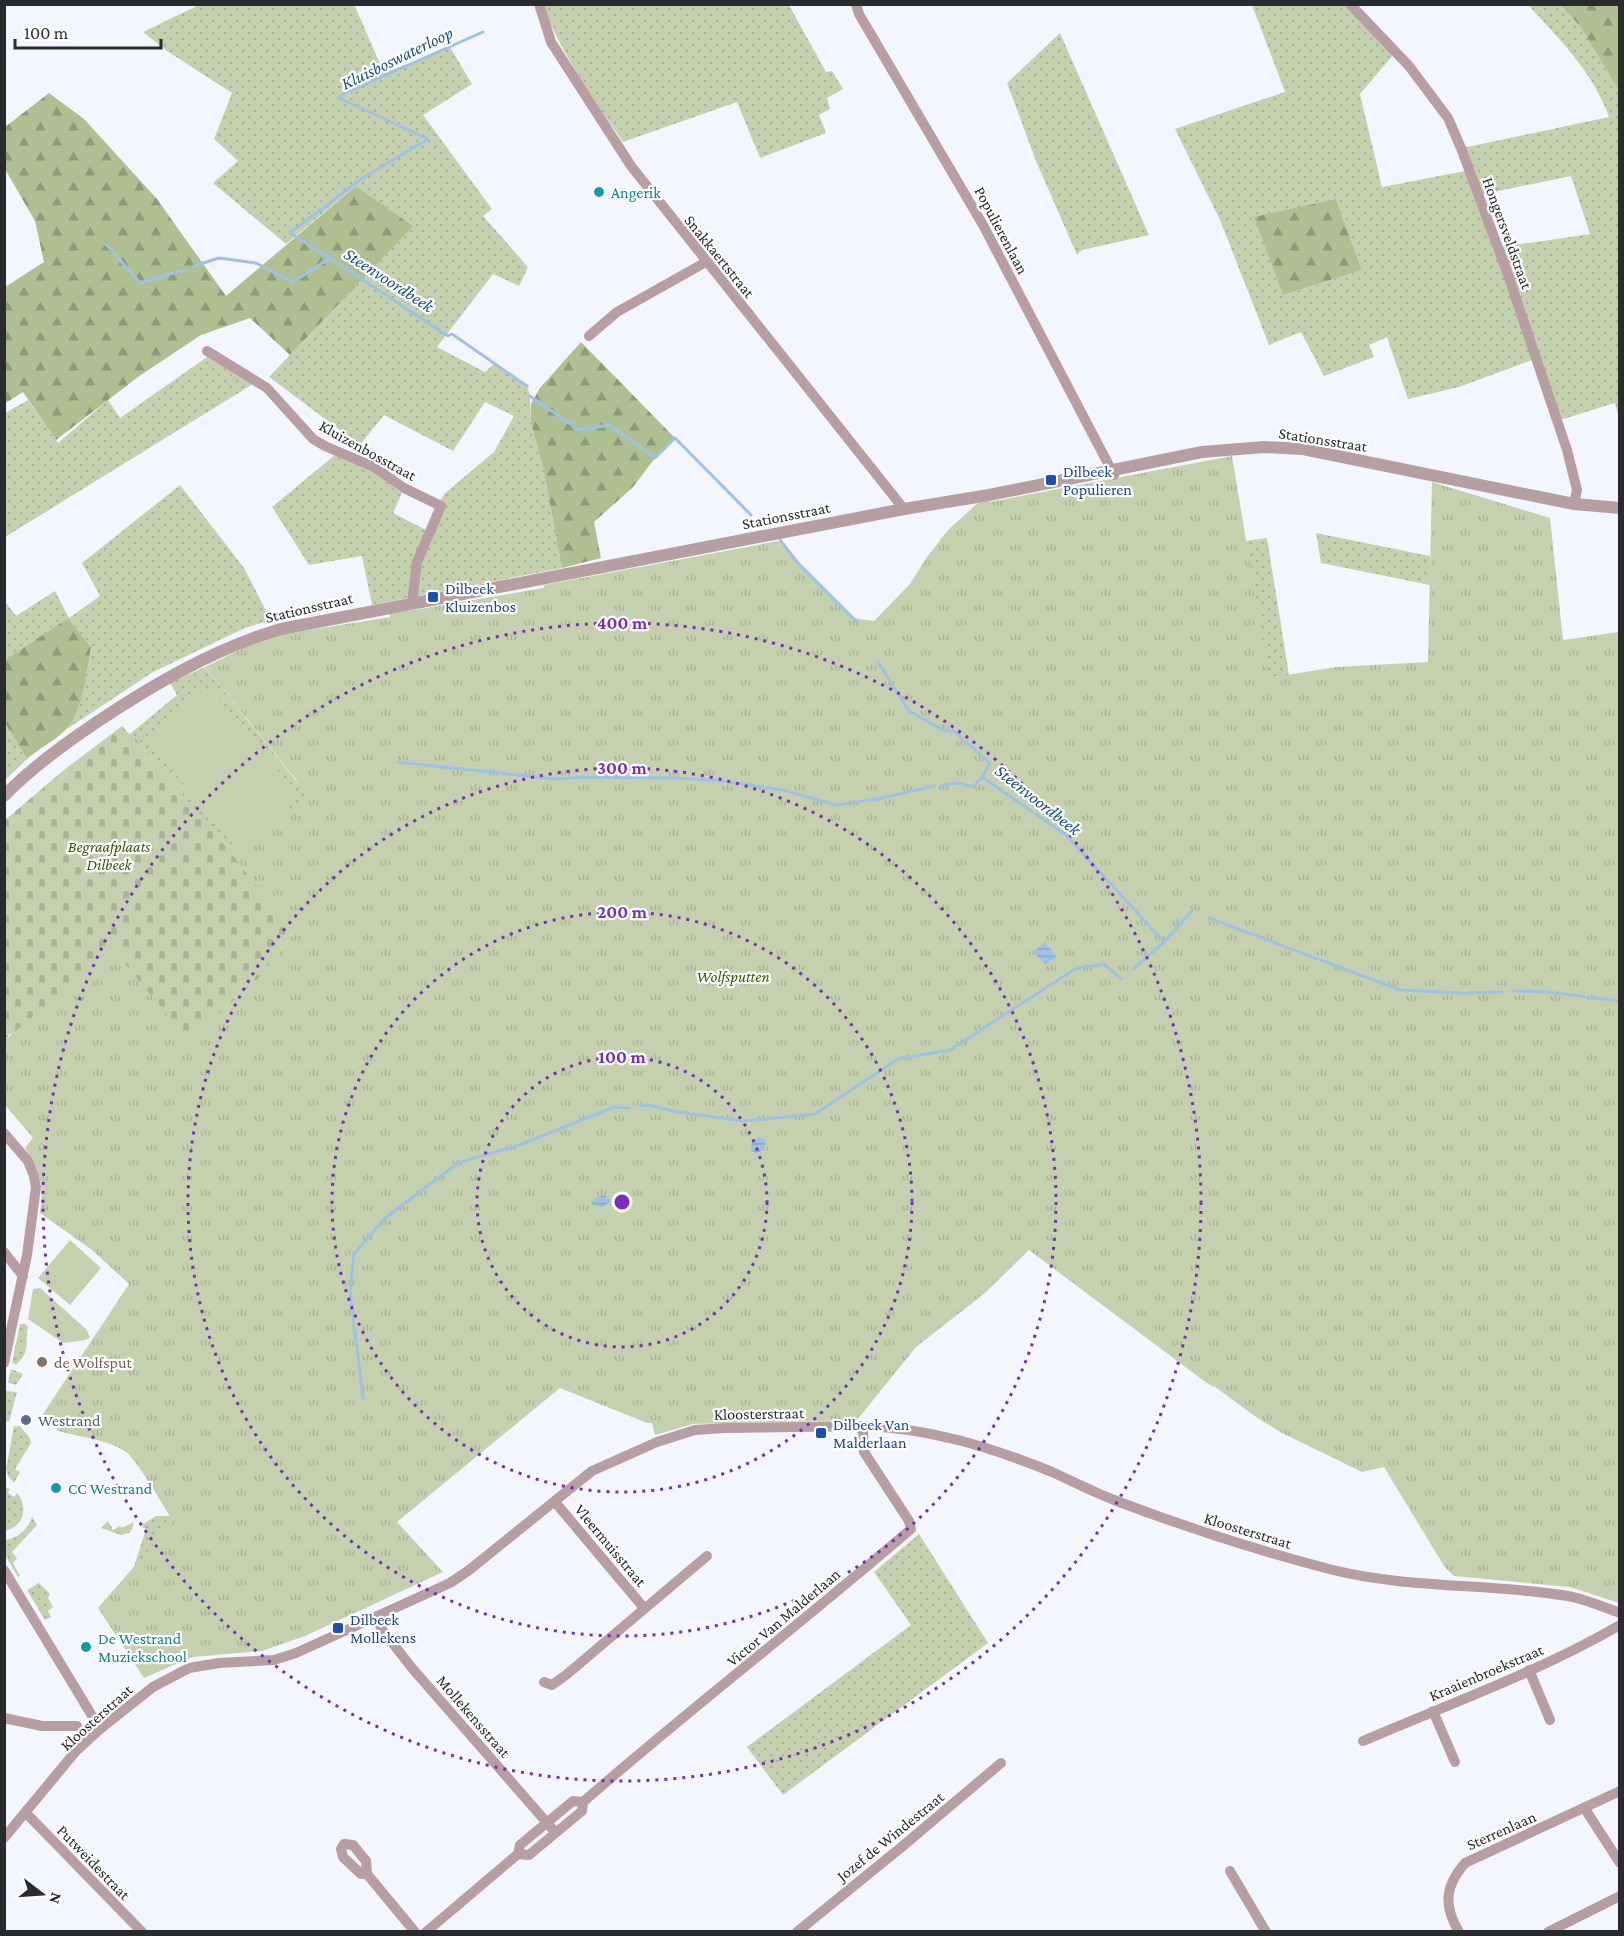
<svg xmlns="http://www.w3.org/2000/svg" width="1624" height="1936" viewBox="0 0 1624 1936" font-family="'Crimson Pro',serif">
<defs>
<pattern id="grass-dots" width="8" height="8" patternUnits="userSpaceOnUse" patternTransform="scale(1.5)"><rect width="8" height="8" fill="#c5d1ae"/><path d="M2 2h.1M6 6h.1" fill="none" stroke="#a9b496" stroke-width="1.8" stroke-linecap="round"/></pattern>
<pattern id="forest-firs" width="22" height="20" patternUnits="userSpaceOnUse" patternTransform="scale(1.5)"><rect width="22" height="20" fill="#afbf91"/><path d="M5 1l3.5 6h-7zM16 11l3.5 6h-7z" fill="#8f9b77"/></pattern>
<pattern id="cemetery-stones" width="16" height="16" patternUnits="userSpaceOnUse" patternTransform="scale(1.5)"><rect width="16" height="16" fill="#c5d1ae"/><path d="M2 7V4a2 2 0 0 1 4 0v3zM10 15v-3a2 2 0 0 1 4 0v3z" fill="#a9b496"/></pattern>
<pattern id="park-tufts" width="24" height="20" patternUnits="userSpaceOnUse" patternTransform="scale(1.5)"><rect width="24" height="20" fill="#c5d1ae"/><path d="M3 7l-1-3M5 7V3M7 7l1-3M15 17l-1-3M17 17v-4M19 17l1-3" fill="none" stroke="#a9b496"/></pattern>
<pattern id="water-rules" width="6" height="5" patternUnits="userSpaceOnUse" patternTransform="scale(1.5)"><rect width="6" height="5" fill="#9dc2e7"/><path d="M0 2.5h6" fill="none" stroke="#87a7c6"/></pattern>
</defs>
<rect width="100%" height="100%" fill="#f3f6ff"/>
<g fill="url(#grass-dots)" fill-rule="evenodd">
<path d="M354 4 384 73 450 47 472 84 423 115 492 209 483 216 528 267 519 286 493 274 437 347 485 372 495 363 527 385 530 396 531 423 544 472 562 568 372 605 362 556 309 565 272 507 335 455 372 471 402 493 393 513 430 532 438 505 444 494 494 452 514 416 485 402 453 451 384 415 360 445 269 377 412 226 356 186 286 244 213 183 238 161 214 139 232 93 167 51 143 32 199 5Z"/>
<path d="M545 4 789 5 826 72 832 71 843 89 827 98 830 109 819 115 826 133 760 158 737 102 623 142C593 99 564 56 543 8Z"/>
<path d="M1252 5H1345L1394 54 1360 94 1382 187 1465 171 1494 248 1590 234 1571 176 1479 195 1463 148 1609 117C1594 74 1559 38 1528 5H1560L1580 26 1619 91V419L1615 403 1560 420 1540 357 1459 387 1408 399 1387 337 1369 345 1374 357 1324 376 1301 332 1269 345 1220 220 1175 129 1285 92ZM1336 199 1362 270 1283 295Z"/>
<path d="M1060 33 1149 235 1082 250 1077 255 1036 161 1007 83Z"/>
<path d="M207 357 253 384 5 537V413L28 400 58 443 108 400 120 418Z"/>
<path d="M180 485 244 568 271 620 245 628 153 672 67 729C81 703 87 676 91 647L68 618 5 660 4 600 16 616 55 591 69 618 100 596 82 563Z"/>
<path d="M1316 533 1430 556V585L1321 563Z"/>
<path d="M1267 538 1289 675 1268 678 1246 541Z"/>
<path d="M205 667 310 798 236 861 131 733 177 695 170 683Z"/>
<path d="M5 723 27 759 5 780H4Z"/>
<path d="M20 1324H26L28 1327C25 1336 29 1348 23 1357 21 1360 18 1362 16 1365L12 1362Z"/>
<path d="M11 1369 23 1374 16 1385 8 1383Z"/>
<path d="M5 1391 17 1392 9 1422 5 1421Z"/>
<path d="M19 1425 30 1438 31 1443 15 1469 20 1472 14 1483 8 1476 6 1469 14 1426 17 1427Z"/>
<path d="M5 1487 10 1489 8 1493 14 1497 17 1493C29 1507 24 1526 5 1531Z"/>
<path d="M156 1516H170L177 1520 132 1573 146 1529 142 1527 143 1524Z"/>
<path d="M32 1517 37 1525 12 1552 17 1558 13 1563 20 1576 18 1577 5 1555V1540C18 1538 28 1530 32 1517Z"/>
<path d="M108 1521 113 1530 120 1526 122 1528 134 1522 132 1529 129 1533 121 1535 101 1528Z"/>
<path d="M919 1534 988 1643 783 1795 747 1747 911 1625 874 1572Z"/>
<path d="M39 1583 50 1594 48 1598 53 1607 48 1611 51 1617 45 1620 27 1590Z"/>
</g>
<g fill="url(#forest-firs)">
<path d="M1560 5H1619V91L1580 26Z"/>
<path d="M49 93 84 119 157 199 226 296 356 186 413 226 290 355 250 318 201 335 138 377 56 440 23 392 4 404 5 287 44 262 35 221 5 169V127Z"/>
<path d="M1336 199 1362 270 1283 295 1254 217Z"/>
<path d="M581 342 675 438 655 458 633 487 594 522 601 558 562 568 544 472 531 423V404L540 388Z"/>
<path d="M68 618 91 647C87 671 83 708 68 727 61 737 38 749 27 759L5 723V660Z"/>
</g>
<path fill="url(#cemetery-stones)" d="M122 726 129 734 131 733 296 931 258 979 189 1042 10 1034 5 1040V820L64 770Z"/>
<path fill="url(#park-tufts)" d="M1232 456 1269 678 1336 667 1428 662 1432 482 1550 518 1563 640 1619 632V1603L1570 1587 1454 1576 1444 1566 1384 1467 1362 1472 1280 1432 1256 1417 1214 1386 1213 1387 1200 1378 1029 1250 985 1293 916 1347 857 1420 693 1424 655 1435 652 1423H647L560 1388 397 1522 443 1572 305 1636 262 1651 192 1657 144 1678 98 1608 173 1522C166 1509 136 1459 126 1452 107 1439 79 1437 58 1431L56 1424 41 1417 129 1284 92 1250 40 1213C44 1183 41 1173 25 1148L33 1138 5 1105V1040L113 949 189 1041 258 979 295 932 236 861 238 858 231 849 306 798 297 781 205 667 266 637 390 617V614L544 588V585L778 541 853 618 874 621 910 584 927 557 948 530 979 502 989 499 990 502Z"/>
<g fill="#c5d1ae">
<path d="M209 686 300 797 237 849 146 738Z"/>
<path d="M70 1240 101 1268 70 1305 38 1278Z"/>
<path d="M40 1288 86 1329 90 1337 86 1340 63 1343 28 1319 33 1289Z"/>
</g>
<g fill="url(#water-rules)">
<path d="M1045 942 1056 956 1055 959 1045 964 1033 952Z"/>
<path d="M759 1137 764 1139 766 1144 760 1152 756 1153 752 1151C749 1144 754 1140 759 1137Z"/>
<path d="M604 1195 611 1201 603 1207 593 1205 591 1202 597 1197Z"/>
</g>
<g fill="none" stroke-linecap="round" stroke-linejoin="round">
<g stroke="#9dc2e7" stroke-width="3">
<path d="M106 244 140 283 184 270"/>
<path d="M330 258 290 233 361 179 428 139 339 98 345 93 483 32"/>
<path d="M194 266 219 258 256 263 293 282 330 258 448 336 452 334 527 386"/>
<path d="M530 396 579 430 609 425 655 458 675 438 751 515"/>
<path d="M780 540 798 563 857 622"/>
<path d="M878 662 909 711 945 731H954L990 763 982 777 1066 835 1164 942 1192 911"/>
<path d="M398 762 555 779 581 777 679 778 722 781 783 790 836 805 877 799 934 786"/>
<path d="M941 786 958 783 973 787 982 777"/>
<path d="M1209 918 1400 990 1463 993 1502 992"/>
<path d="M1134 968 1164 942"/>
<path d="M1514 991 1547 992 1620 1001"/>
<path d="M640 1106 648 1105 677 1112 744 1121 815 1114 898 1059 950 1050 1075 969 1104 964 1121 979"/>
<path d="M363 1398 350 1291 354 1254 384 1219 458 1163 522 1144 614 1107 628 1108"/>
</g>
<g stroke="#b79ea2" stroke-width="10">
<path d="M539 4 551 42 631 166 904 509"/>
<path d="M856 4 859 14 983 225 1114 475"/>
<path d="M1350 4 1409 66 1448 118 1461 148 1507 272 1567 450 1577 490 1574 504"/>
<path d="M589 336 617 312 706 262"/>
<path d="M207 351 267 388 313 439 325 446 374 467 404 488 441 506 417 562 412 603"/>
<path d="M4 1133 28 1161 34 1176 36 1187 27 1255 4 1363"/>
<path d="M4 1252 23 1276"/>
<path d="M555 1502 644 1608"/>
<path d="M4 1570 100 1729"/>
<path d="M375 1617 383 1631 412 1668 555 1832"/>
<path d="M1529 1670 1550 1720"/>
<path d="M544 1682 552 1685 566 1675 707 1556"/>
<path d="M1433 1711 1455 1762"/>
<path d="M4 1718 42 1726H77"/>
<path d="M1363 1741C1449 1704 1539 1672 1620 1625"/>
<path d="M1585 1809 1620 1863"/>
<path d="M26 1813 142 1932"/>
<path d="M4 1838 76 1751 100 1729 153 1687 189 1668 219 1663 274 1660 296 1653 450 1583 468 1571 592 1471 657 1442 695 1430 725 1428 859 1426C926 1427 991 1447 1052 1472 1072 1481 1093 1492 1114 1500 1185 1527 1256 1550 1329 1569 1407 1589 1489 1583 1568 1596 1585 1599 1603 1607 1620 1613"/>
<path d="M518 1854 520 1845 573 1801 583 1802"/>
<path d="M1230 1871 1266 1932"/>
<path d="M367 1874 366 1861 353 1845 344 1844 341 1849 343 1857 361 1874H367L415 1932"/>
<path d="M426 1932 518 1854 529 1855 582 1811 583 1802C690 1709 803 1622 911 1529L909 1521 864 1452 863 1432 859 1426"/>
<path d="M797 1932 904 1845 1001 1763"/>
<path d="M1459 1932C1443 1905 1445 1886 1465 1863L1620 1791"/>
<path d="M1548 1932 1620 1896"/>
</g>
<path stroke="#b79ea2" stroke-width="12" d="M4 796C32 767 64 744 97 722 154 684 216 648 281 629L904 509 989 495 1202 452 1264 447 1303 449 1574 504 1620 508"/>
</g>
<g fill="none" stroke="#7b2cbf" stroke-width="3" stroke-dasharray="3 6">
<circle cx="622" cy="1202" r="145"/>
<circle cx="622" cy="1202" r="290"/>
<circle cx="622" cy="1202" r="434"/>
<circle cx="622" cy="1202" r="579"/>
</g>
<g fill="#0f9aa8" stroke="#fff" stroke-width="2">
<circle cx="599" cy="192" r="6"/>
<circle cx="56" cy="1488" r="6"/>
<circle cx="86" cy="1647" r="6"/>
</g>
<g fill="#1a4fb4" stroke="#fff" stroke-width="2">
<rect x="1045" y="474" width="12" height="12" rx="3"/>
<rect x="427" y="591" width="12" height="12" rx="3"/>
<rect x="815" y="1427" width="12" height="12" rx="3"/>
<rect x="332" y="1622" width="12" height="12" rx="3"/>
</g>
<circle fill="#8d6e63" stroke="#fff" stroke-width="2" cx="42" cy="1362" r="6"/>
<circle fill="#5c6f8a" stroke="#fff" stroke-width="2" cx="26" cy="1420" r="6"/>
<g text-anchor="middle" stroke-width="4.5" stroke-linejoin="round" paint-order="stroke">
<g font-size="16" fill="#0d838f" stroke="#fff" text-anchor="start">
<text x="611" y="198">Angerik</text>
<text x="68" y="1494">CC Westrand</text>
<text x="98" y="1644">De Westrand<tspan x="98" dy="18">Muziekschool</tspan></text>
</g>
<g font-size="16" fill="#2a2b2f" stroke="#fff">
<text transform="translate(1002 230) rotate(62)" y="6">Populierenlaan</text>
<text transform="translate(1508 233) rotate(70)" y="6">Hongersveldstraat</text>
<text transform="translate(720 256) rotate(51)" y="6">Snakkaertstraat</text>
<text transform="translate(1323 439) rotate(9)" y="6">Stationsstraat</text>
<text transform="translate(368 450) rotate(29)" y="6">Kluizenbosstraat</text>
<text transform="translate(786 515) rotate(-11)" y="6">Stationsstraat</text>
<text transform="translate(309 607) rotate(-13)" y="6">Stationsstraat</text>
<text transform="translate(759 1413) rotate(-1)" y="6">Kloosterstraat</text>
<text transform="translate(1248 1530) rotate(17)" y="6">Kloosterstraat</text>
<text transform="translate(611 1545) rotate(50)" y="6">Vleermuisstraat</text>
<text transform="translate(783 1617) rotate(-40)" y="6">Victor Van Malderlaan</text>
<text transform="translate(1486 1672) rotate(-23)" y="6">Kraaienbroekstraat</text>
<text transform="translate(474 1716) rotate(49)" y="6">Mollekensstraat</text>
<text transform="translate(96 1717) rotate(-42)" y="6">Kloosterstraat</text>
<text transform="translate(1501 1830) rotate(-24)" y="6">Sterrenlaan</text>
<text transform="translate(890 1836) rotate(-39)" y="6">Jozef de Windestraat</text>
<text transform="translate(94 1862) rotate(46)" y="6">Putweidestraat</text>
</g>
<g font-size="16" fill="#164399" stroke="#fff" text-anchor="start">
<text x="1063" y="477">Dilbeek<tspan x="1063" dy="18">Populieren</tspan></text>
<text x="445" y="594">Dilbeek<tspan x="445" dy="18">Kluizenbos</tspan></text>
<text x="833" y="1430">Dilbeek Van<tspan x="833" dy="18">Malderlaan</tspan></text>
<text x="350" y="1625">Dilbeek<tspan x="350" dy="18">Mollekens</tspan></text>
</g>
<g font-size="16" font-style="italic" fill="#415309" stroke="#fff">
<text x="109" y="852">Begraafplaats<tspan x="109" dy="18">Dilbeek</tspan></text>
<text x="733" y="982">Wolfsputten</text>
</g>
<g font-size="16" fill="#785e54" stroke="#fff" text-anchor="start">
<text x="54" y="1368">de Wolfsput</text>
</g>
<g font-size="16" fill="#4e5e75" stroke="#fff" text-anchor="start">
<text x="38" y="1426">Westrand</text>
</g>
<g font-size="18" font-style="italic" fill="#1c5180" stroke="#fff">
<text transform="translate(397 58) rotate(-26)" y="6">Kluisboswaterloop</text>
<text transform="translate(389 280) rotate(33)" y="6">Steenvoordbeek</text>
<text transform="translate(1038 800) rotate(38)" y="6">Steenvoordbeek</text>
</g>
</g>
<circle cx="622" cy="1202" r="9" fill="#7b2cbf" stroke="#fff" stroke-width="3"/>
<g font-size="18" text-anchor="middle" font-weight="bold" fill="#7b2cbf" stroke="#fff" stroke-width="4.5" stroke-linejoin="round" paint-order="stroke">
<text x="622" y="629">400 m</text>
<text x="622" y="774">300 m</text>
<text x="622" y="918">200 m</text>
<text x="622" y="1063">100 m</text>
</g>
<rect width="1624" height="1936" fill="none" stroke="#2a2b2f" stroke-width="12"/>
<g transform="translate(42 1894) rotate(107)" stroke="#ffffff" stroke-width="4.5" paint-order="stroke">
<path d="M0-4.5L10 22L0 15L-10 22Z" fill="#2a2b2f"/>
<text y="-9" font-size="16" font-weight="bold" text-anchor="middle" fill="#2a2b2f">N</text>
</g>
<path d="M15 39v9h146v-9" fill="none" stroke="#2a2b2f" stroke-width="3"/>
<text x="24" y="39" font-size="18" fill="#2a2b2f" stroke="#ffffff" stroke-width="4.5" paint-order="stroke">100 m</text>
</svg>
